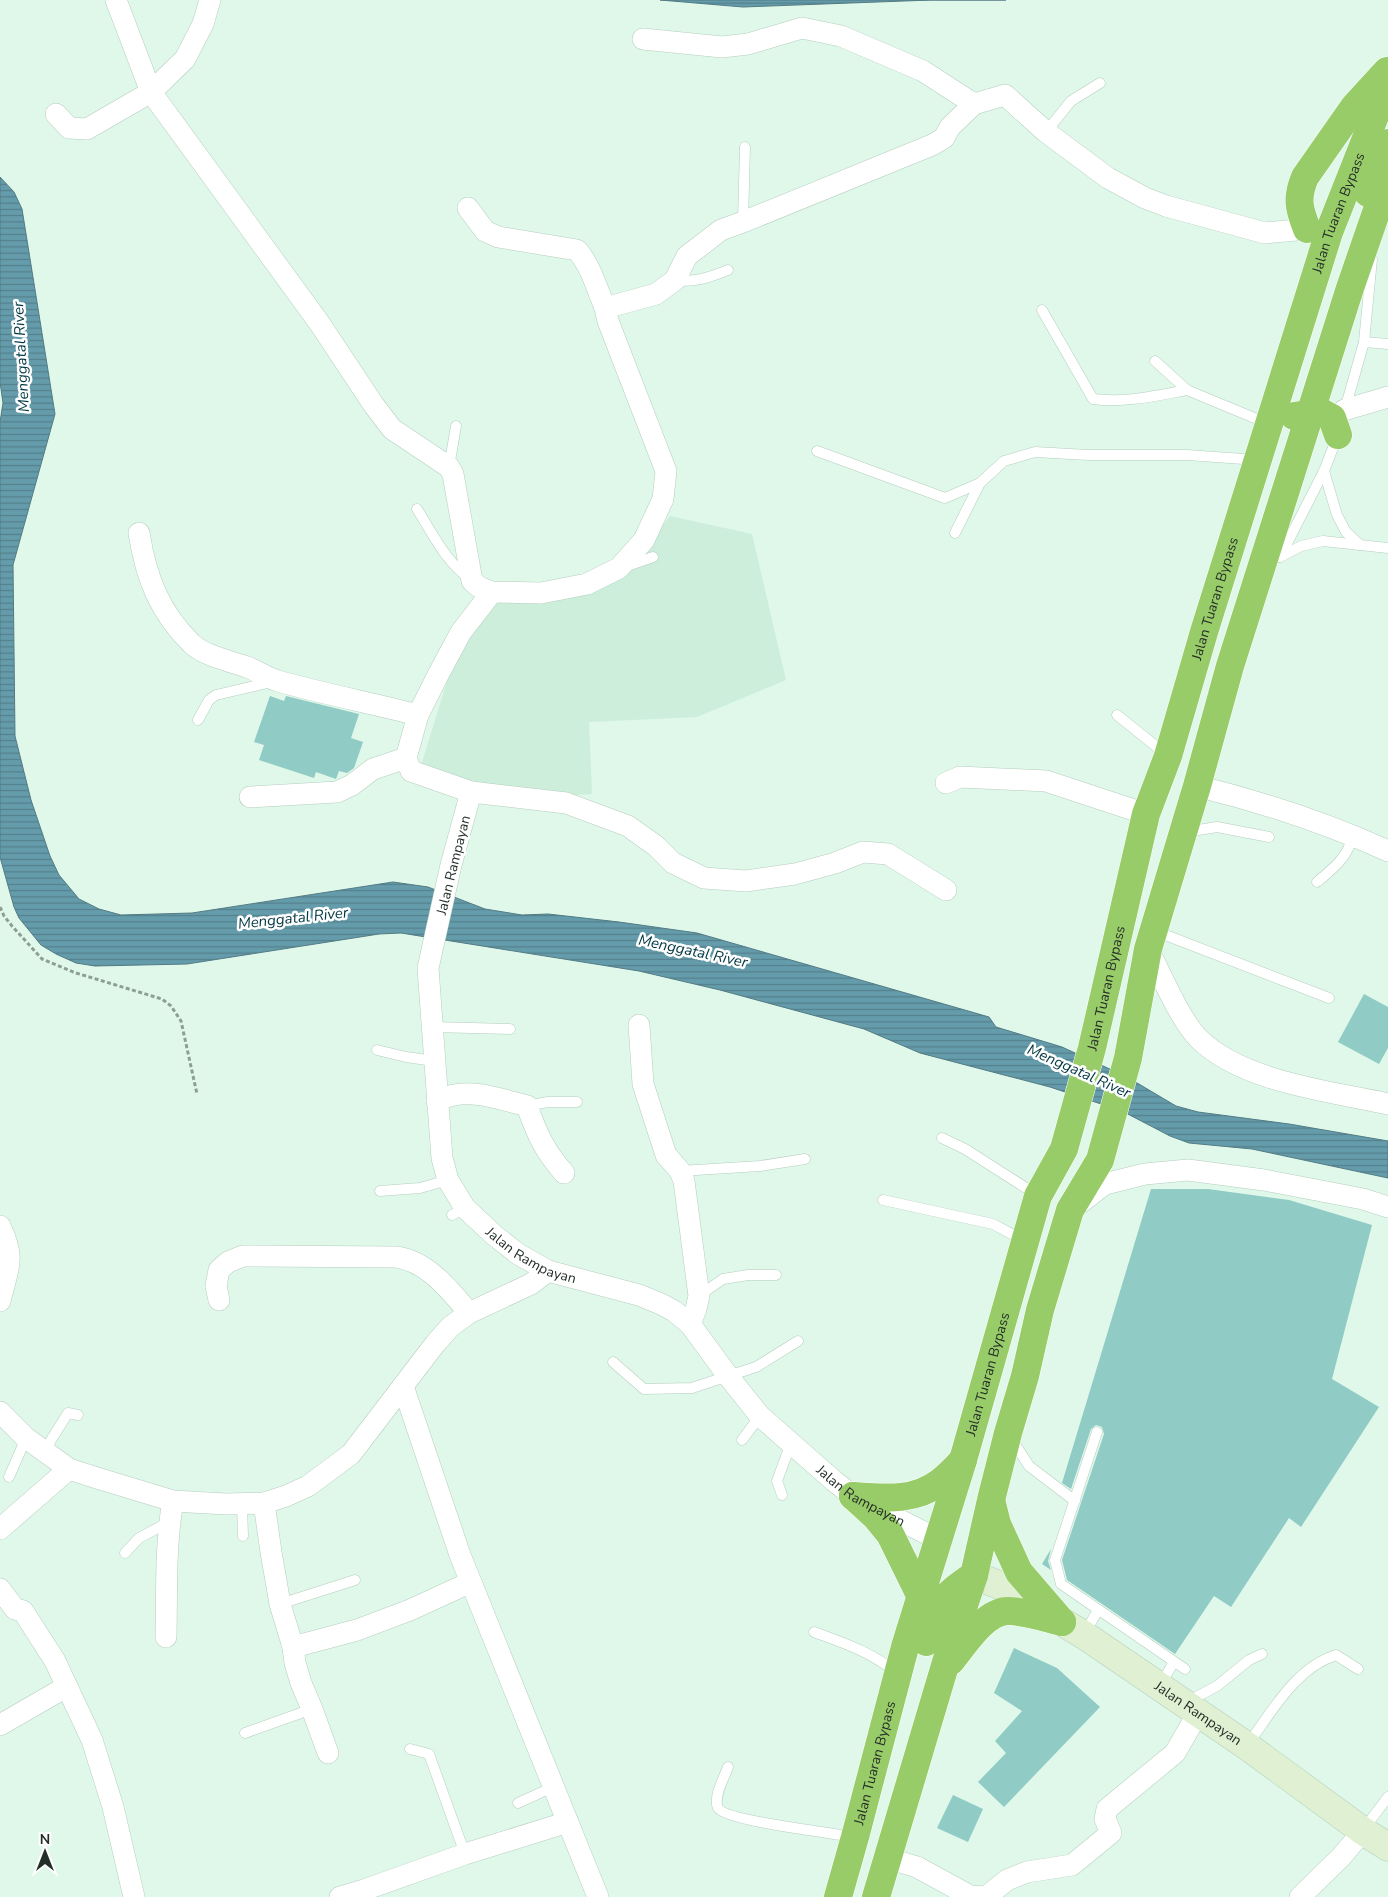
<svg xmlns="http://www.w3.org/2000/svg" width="1388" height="1897" viewBox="0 0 1388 1897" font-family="'Nunito Sans',sans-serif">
<defs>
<pattern id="water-rules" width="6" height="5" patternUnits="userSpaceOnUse" patternTransform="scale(1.25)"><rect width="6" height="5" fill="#659cab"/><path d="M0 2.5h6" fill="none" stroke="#53808b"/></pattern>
</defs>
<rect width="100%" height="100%" fill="#dff8e9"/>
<path fill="#cdeedb" d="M670 516 752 534 786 680 697 717 589 722 592 794 549 797 484 789 420 769 451 668 470 636 501 597 557 594 640 555Z"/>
<g fill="url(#water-rules)" stroke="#527b84">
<path d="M660 0H1006H931L743 7Z"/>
<path d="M0 177 14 192 22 209 55 414 13 565 15 736 31 800 50 856 59 875 79 899 99 909 121 915 192 913 393 882 428 887 485 909 522 915 548 914 619 922 697 933 989 1017 996 1027 1062 1047 1127 1077 1176 1106 1198 1112 1289 1124 1388 1141V1178L1252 1149 1189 1143 1170 1136 1122 1111 1050 1087 920 1053 864 1029 720 990 639 971 401 933 379 934 187 964 95 966 76 963 56 954 41 945 19 918 14 907 0 857V422L3 403 0 382Z"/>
</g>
<g fill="#90cbc5">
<path d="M270 696 284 701 286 696 359 714 351 738 363 742 354 768 347 773 339 771 336 779 316 772 314 778 259 760 264 745 254 742Z"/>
<path d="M1364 994 1388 1007V1048L1379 1064 1338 1042Z"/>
<path d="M1151 1189H1208L1289 1200 1372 1225 1332 1379 1379 1407 1301 1527 1289 1518 1231 1607 1214 1596 1175 1654 1067 1580 1062 1560 1104 1434 1102 1427 1096 1425 1091 1429 1071 1489 1062 1483Z"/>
<path d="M1051 1549 1048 1561 1051 1570 1042 1564Z"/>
<path d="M1014 1648 1057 1668 1100 1707 1004 1807 978 1782 1006 1753 995 1741 1022 1711 994 1693Z"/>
<path d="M953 1795 983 1809 968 1842 937 1828Z"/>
</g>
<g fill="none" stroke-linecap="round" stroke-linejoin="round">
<defs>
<g id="lane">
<path d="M1046 132 1071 101 1100 83"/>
<path d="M743 222 745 147"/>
<path d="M675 280C695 283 710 277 728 270"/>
<path d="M1042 310 1093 399C1125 403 1155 396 1187 390"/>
<path d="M1364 342 1388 344"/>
<path d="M1155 361 1187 390 1269 424"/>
<path d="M1345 409 1364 342 1372 259"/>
<path d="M817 451 945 498 980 483 1004 461 1035 452 1088 455H1187L1258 460"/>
<path d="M449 467 456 426"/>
<path d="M1324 471 1337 515 1346 532 1360 545"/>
<path d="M417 509C433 534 445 561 470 579"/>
<path d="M955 533 980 483"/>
<path d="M1280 557 1324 471 1338 435"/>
<path d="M1280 557 1301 546 1323 541 1388 548"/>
<path d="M627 566 653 557"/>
<path d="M1117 715 1167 755"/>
<path d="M198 720 209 700 216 695 272 682"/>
<path d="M1186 832 1217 827 1269 837"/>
<path d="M1317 882C1334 868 1348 857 1353 835"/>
<path d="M1155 931 1329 998"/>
<path d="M432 1027 510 1029"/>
<path d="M377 1050 406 1057 434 1061"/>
<path d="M527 1106 548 1102H577"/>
<path d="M942 1138 965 1149 1037 1195"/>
<path d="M680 1171 760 1166 805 1159"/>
<path d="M380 1191 420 1188 448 1180"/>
<path d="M883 1200 993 1224 1023 1240"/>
<path d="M452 1215 465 1208"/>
<path d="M700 1295 723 1279 748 1275H776"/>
<path d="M613 1362 644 1389 692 1388 728 1376 756 1367 798 1341"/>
<path d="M1097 1432 1055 1560 1061 1584 1185 1669"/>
<path d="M1011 1438 1029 1466 1075 1501"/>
<path d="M742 1440 760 1416"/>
<path d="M46 1452 51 1440 68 1413 78 1415"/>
<path d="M9 1477 26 1438"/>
<path d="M782 1495 777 1481 791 1443"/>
<path d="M242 1504 243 1536"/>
<path d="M125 1553 139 1538 169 1522"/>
<path d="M280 1604 355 1580"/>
<path d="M814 1632C846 1644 869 1651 897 1673"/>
<path d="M1085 1633 1098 1610"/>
<path d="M1160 1685 1174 1662"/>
<path d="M1187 1702 1217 1686 1249 1660 1262 1654"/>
<path d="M245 1733 312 1709"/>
<path d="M1248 1744C1272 1712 1295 1668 1336 1655L1358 1669"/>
<path d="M410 1749 429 1754 465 1854"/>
<path d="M728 1767C724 1778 713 1797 718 1808 725 1821 834 1833 854 1837"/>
<path d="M518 1803 553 1787"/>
<path d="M1363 1830 1388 1797"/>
</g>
<g id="street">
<path d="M116 0 151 92 320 324 373 404 392 429 449 467 453 474 472 581 479 587 492 592 541 593 587 584 619 568 644 540 663 499 666 471 608 321 605 308 656 294 675 280 687 256 721 230 743 222 932 145 944 138 950 127 974 104 1005 95 1046 132 1108 178 1145 198 1166 206 1265 233 1307 229 1321 230"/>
<path d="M643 39 722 47 748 44 802 28 841 36 923 71 974 104"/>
<path d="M56 114 69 128 87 129 151 92 185 59 203 24 210 0"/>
<path d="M468 208 485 231 498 237 577 250C591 266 597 289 605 308"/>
<path d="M1344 410 1388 397"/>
<path d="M139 533C146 577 159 612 192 644 205 656 230 661 247 667 258 671 267 678 278 681 324 694 372 703 418 715"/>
<path d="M492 592 461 632 439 673 418 715 406 758 411 771 471 792 566 803 628 826 656 846 673 863 704 878 746 881 795 874 835 863 863 852 888 854 946 890"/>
<path d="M946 783 960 777 1046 781 1146 814"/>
<path d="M1197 786C1262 802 1326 823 1388 851"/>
<path id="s1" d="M471 792 451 865 428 968 442 1158 448 1180 465 1208 494 1235 518 1254 548 1271 639 1295 661 1304 674 1311 690 1324 728 1376 760 1416 834 1481 853 1496 939 1540"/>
<path d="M250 797 337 792 352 785 373 769 406 758"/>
<path d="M1148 949C1161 974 1180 1020 1199 1039 1243 1082 1329 1091 1388 1104"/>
<path d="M639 1025 643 1084 666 1155 680 1171 684 1181 699 1296 696 1309 690 1324"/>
<path d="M437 1101C466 1086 497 1098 527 1106 537 1134 544 1150 564 1173"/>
<path d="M1075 1207 1105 1184 1145 1174 1188 1170 1264 1180 1363 1199 1388 1207"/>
<path d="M0 1226C16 1260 8 1267 0 1301"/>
<path d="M219 1300 216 1286 219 1270 228 1262 243 1256 396 1257C427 1261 450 1290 469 1313"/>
<path d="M403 1386 460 1555 598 1897"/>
<path d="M0 1412 26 1438 69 1469 97 1478 173 1501 226 1504 264 1503 286 1496 308 1486 351 1454 435 1344 450 1327 469 1313 531 1284 548 1271"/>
<path d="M264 1503 271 1552 280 1604 293 1647 295 1663 301 1683 312 1709 328 1753"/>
<path d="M0 1529 69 1469"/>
<path d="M0 1589 15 1609 23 1611 55 1661 92 1740 113 1807 134 1897"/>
<path d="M166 1637C167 1592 165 1545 173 1501"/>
<path d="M293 1647 357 1630 410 1610 471 1582"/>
<path d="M0 1725 66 1687"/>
<path d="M887 1858 917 1867 970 1896 986 1897 1007 1880 1027 1872 1072 1865 1111 1833 1105 1819 1107 1809 1175 1753 1198 1713"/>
<path d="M340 1897 364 1890 465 1854 568 1822"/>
<path d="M1300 1897 1341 1857 1363 1831"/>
</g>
<g id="secondary">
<path id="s2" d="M974 1575 1004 1587 1084 1635 1247 1746 1363 1831 1388 1847"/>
</g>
<g id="highway">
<path d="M1368 193 1388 143"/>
<path d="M1307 229C1299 209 1296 198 1305 177L1354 107 1387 71"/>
<path d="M1294 416 1321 412 1332 418 1338 435"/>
<path d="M853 1496 876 1517 890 1534 921 1597"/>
<path d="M853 1496C883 1498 914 1502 940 1482 948 1476 956 1468 963 1460"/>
<path d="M992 1504 997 1524 1019 1572 1062 1622"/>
<path d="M926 1642C939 1602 939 1599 974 1575"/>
<path d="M951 1661C964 1645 985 1611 1008 1611 1025 1611 1045 1618 1062 1622"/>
<path id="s3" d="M838 1897 855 1837 905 1647 963 1460 1038 1196 1064 1149 1092 1048 1146 814 1168 756 1204 632 1329 232 1388 83"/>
<path d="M876 1897 955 1632 974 1575 991 1500 1008 1433 1025 1376 1040 1310 1070 1210 1100 1160 1128 1058 1148 949 1197 786 1230 666 1350 288 1388 178"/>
</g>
</defs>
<use href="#lane" stroke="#b5cebf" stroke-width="11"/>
<use href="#street" stroke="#b5cebf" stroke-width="22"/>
<use href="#secondary" stroke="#b5cebf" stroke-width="29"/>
<use href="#highway" stroke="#fff" stroke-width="29"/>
<path stroke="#8d9f94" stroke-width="3" stroke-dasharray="4 2.5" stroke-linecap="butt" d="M0 907 4 916 12 926 42 959 76 973 162 999 171 1006 181 1021 197 1094"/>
<use href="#lane" stroke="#fff" stroke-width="10"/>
<use href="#street" stroke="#fff" stroke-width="21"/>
<use href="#secondary" stroke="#e0f0d2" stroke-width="28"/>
<use href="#highway" stroke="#98cc69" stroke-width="28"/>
</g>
<g text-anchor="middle" stroke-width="5" stroke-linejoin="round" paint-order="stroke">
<g font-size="14" fill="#242e28" stroke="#fefefe">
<text dy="5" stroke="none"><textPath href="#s3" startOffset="1759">Jalan Tuaran Bypass</textPath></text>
<text dy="5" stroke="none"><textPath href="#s3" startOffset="1354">Jalan Tuaran Bypass</textPath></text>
<text transform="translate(453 865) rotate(-76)" y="5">Jalan Rampayan</text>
<text dy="5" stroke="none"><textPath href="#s3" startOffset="949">Jalan Tuaran Bypass</textPath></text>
<text dy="5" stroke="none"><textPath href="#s1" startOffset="510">Jalan Rampayan</textPath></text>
<text dy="5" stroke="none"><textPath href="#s3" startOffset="544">Jalan Tuaran Bypass</textPath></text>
<text dy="5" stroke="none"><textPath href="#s1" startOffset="930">Jalan Rampayan</textPath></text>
<text dy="5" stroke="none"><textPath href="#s2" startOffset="264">Jalan Rampayan</textPath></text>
<text dy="5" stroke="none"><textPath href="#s3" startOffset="139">Jalan Tuaran Bypass</textPath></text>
</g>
<g font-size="15" font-style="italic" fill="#013742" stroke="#fefefe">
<text transform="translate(21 357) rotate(-93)" y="5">Menggatal River</text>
<text transform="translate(293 918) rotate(-6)" y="5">Menggatal River</text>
<text transform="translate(693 951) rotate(12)" y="5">Menggatal River</text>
<text transform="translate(1079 1071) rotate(24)" y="5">Menggatal River</text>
</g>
</g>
<g transform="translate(45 1852)" stroke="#fefefe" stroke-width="4" paint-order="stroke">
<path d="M0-4L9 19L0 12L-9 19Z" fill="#242e28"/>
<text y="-8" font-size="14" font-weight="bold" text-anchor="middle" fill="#242e28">N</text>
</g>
</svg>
